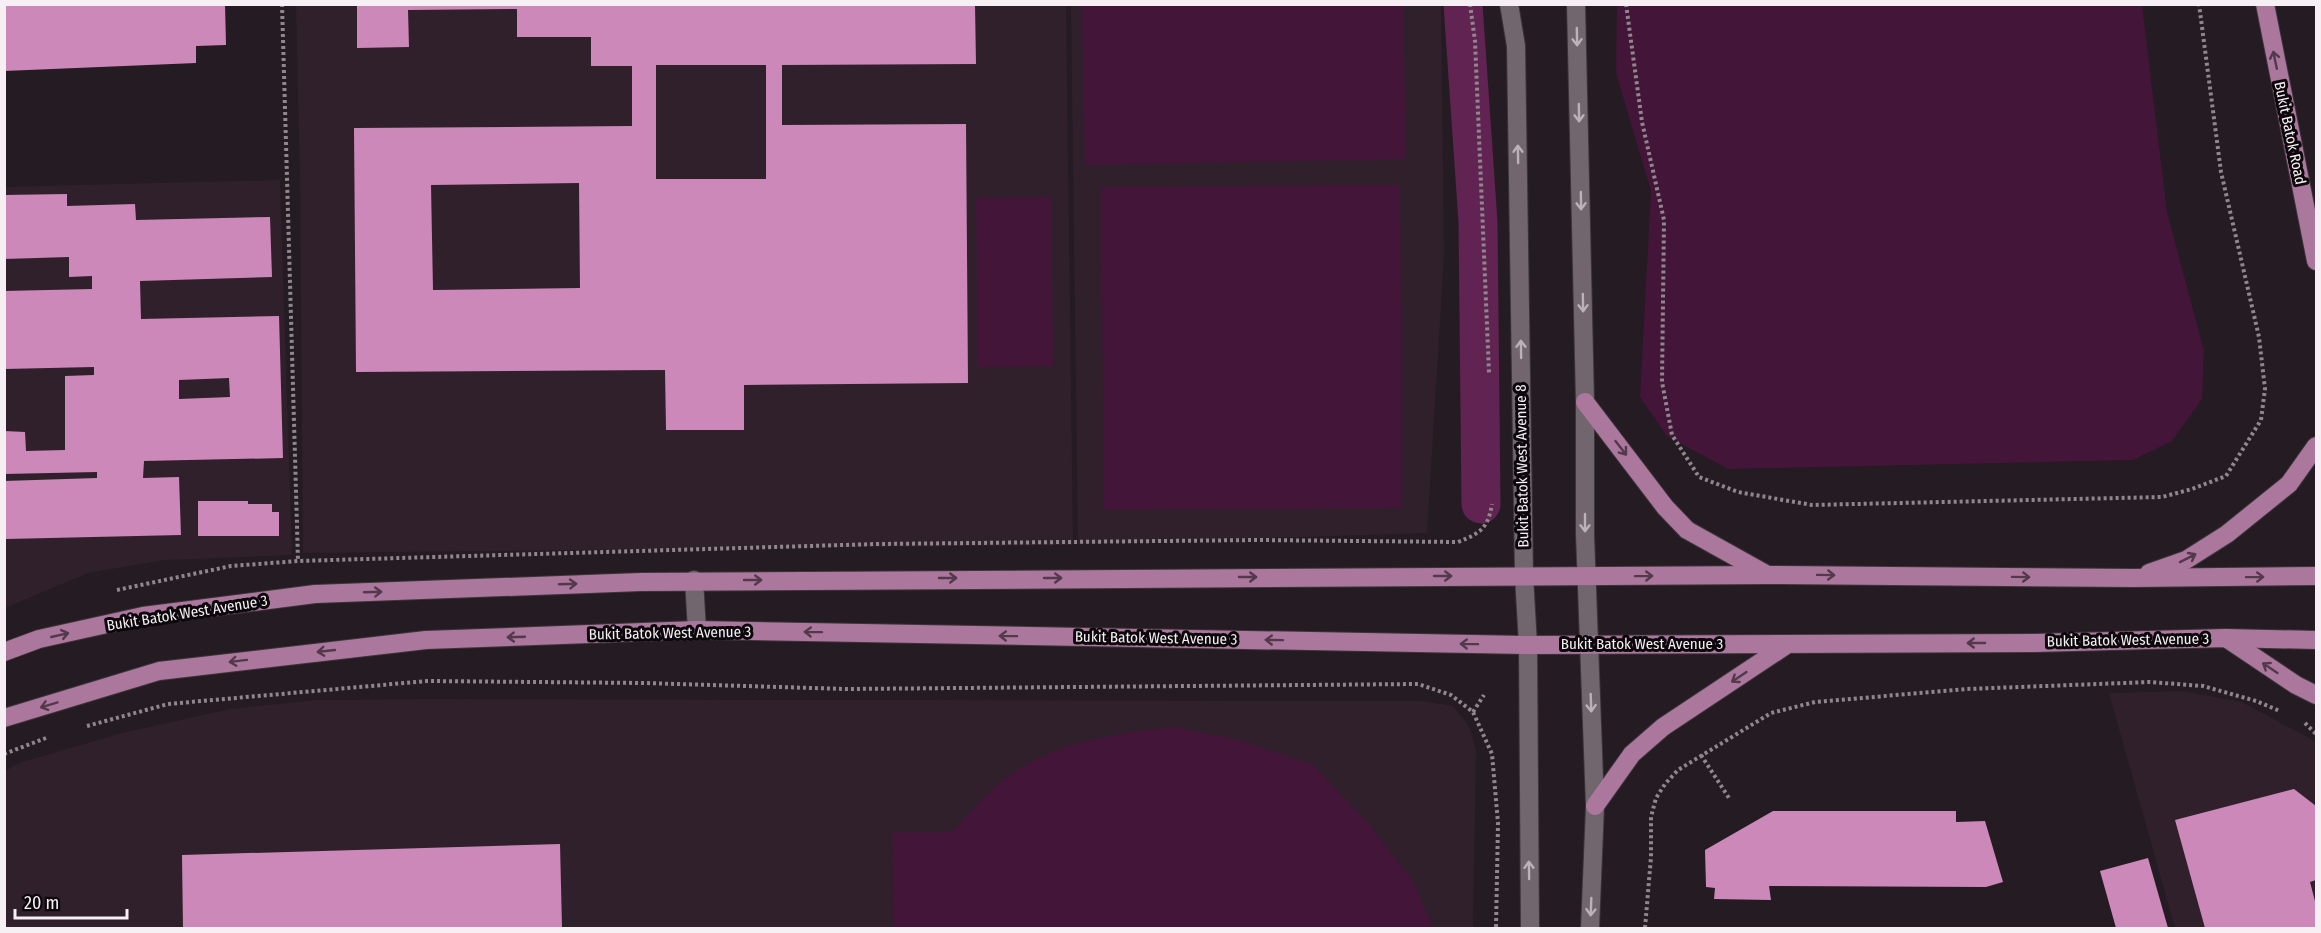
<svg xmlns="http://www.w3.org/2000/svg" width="2321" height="933" viewBox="0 0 2321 933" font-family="'Fira Sans Condensed',sans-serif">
<rect width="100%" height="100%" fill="#251b22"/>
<g fill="#30202b">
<path d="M296 5H1066L1073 545 303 553 300 179Z"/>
<path d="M1071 5H1441L1444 256 1427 533 1078 544Z"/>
<path d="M280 180 292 555 165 560 88 573 5 608 4 187Z"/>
<path d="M2182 691 2242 702 2311 739 2316 744V928H2175L2109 693Z"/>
<path d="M427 699 1421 701 1453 706 1469 726 1476 750 1473 928H5V771L19 763 122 733 230 709 316 700Z"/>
</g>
<g fill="#431538">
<path d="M1082 5H1403L1406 159 1085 165Z"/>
<path d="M1617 5H2142L2167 212 2204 351 2202 399 2172 441 2133 460 1728 469 1667 436 1640 397 1651 191 1616 73Z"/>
<path d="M1400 185 1402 508 1104 510 1101 187Z"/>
<path d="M1051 197 1053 366 978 367 976 198Z"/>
<path d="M1174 727 1239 740 1313 765 1367 822 1412 880 1431 923V928H894L893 832H952C973 810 993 785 1019 769 1067 740 1120 733 1174 727Z"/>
</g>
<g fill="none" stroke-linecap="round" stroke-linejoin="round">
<path stroke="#602352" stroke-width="39" d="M1463 4 1478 222 1481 504"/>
</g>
<g fill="#cd88ba" fill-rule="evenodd">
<path d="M4 4H225L226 45 196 46V63L4 71Z"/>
<path d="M357 5H975L976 64 782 65V125L966 124 968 383 744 385V430H666L665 370 356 372 354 128 632 126V66H591V37H517V9L408 10 409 47 357 48ZM656 65H766V179H656ZM579 183 580 288 433 290 431 185Z"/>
<path d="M67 194V206L135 204 136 220 270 217 272 277 140 281 141 319 279 316 283 458 144 461 143 478 179 477 181 535 6 539 4 481 97 478V472L4 474V431L25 432 26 451 65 450V376L94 375V367L4 369V291L92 289V276L69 277V257L4 259V195ZM229 378 230 397 179 399V380Z"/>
<path d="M198 501H248V504H272V512H279V536H198Z"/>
<path d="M2294 789 2316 806V880L2310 882 2316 905V928H2205L2175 820Z"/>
<path d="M1773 811H1956V822L1985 821 2003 882 1986 887 1769 886 1771 900 1714 899 1715 888 1706 887 1705 850Z"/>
<path d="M560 844 562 928H183L182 855Z"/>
<path d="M2148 858 2168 928H2116L2100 871Z"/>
</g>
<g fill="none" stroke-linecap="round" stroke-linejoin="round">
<defs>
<g id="minor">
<path d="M1509 4 1516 46 1524 576 1528 645 1530 928"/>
<path d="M1576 4 1585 402V534L1595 806 1590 928"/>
<path d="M694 580 697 630"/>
</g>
<g id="major">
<path d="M2265 4 2316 261"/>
<path d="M1585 402 1665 507 1687 530 1766 574"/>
<path d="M2149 573 2186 560 2227 534 2289 484 2316 446"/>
<path d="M2226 638 2296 685 2316 695"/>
<path d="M4 652 39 639 143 616 315 594 641 582 1768 575 2133 578 2316 576"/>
<path d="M4 718 159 671 426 640 697 630 1528 645 2034 643 2226 638 2316 640"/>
<path d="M1595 806 1632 754 1663 727 1788 644"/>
</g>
</defs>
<use href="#minor" stroke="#3c353a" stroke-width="20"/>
<use href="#major" stroke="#3c353a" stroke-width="20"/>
<g stroke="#90878d" stroke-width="4" stroke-dasharray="3 3" stroke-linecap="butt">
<path d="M282 4 298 561"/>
<path d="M1470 4 1475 41 1489 373"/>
<path d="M1626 4 1642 122 1664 220 1662 382 1672 435 1699 477 1738 492 1812 505 2162 497 2192 489 2226 476 2261 420 2265 389 2259 337 2221 172 2199 4"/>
<path d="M117 590 231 566 298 561 877 544 1258 540 1458 542C1481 533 1488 528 1492 504"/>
<path d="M1473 712 1484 695"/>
<path d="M2305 723 2316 734"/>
<path d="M87 726 168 704 427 681 644 683 846 689 1418 684 1451 695 1473 712 1492 754 1498 823 1496 928"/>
<path d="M4 754 46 738"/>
<path d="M1701 755 1729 798"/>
<path d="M1645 928 1651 857V817L1656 798 1665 784 1678 770 1771 713 1815 702 1967 689 2150 682 2203 686 2256 701 2280 711"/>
</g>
<use href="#minor" stroke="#72666e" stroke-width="18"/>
<use href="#major" stroke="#ac779d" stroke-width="18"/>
</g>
<defs><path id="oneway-shaft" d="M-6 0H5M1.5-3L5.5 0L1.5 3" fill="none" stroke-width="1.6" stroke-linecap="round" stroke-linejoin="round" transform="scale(1.5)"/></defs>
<g stroke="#bbb1b8">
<use href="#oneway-shaft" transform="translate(1577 37) rotate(89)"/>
<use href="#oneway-shaft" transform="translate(1579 113) rotate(89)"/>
<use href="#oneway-shaft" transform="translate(1518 154) rotate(-91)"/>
<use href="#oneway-shaft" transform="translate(1581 201) rotate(89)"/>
<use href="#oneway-shaft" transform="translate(1583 303) rotate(89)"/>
<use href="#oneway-shaft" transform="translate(1521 349) rotate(-91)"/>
<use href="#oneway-shaft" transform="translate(1585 523) rotate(90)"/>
<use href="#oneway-shaft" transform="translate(1591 703) rotate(88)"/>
<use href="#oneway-shaft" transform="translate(1529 870) rotate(-91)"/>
<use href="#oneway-shaft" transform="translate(1591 907) rotate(92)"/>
</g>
<g stroke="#53394c">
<use href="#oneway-shaft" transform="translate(2275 60) rotate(-102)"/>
<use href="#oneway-shaft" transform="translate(1621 448) rotate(52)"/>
<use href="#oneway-shaft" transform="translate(2188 558) rotate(-27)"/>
<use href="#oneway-shaft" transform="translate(1826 575) rotate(1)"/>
<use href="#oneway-shaft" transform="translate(1443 576)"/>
<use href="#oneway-shaft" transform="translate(1644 576) rotate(-1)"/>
<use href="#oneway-shaft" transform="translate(1248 577)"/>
<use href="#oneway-shaft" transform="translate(2021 577) rotate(1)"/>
<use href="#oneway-shaft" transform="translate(2255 577) rotate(-1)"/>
<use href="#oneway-shaft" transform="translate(948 578)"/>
<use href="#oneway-shaft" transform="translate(1053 578)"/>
<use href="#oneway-shaft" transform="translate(753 580)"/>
<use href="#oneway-shaft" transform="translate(568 584) rotate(-2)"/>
<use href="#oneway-shaft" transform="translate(373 592) rotate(-2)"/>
<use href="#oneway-shaft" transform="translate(813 632) rotate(-179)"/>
<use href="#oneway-shaft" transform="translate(60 635) rotate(-13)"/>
<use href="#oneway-shaft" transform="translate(1008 636) rotate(-179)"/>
<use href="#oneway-shaft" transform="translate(516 637) rotate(178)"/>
<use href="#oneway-shaft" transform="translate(1274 640) rotate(-179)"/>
<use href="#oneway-shaft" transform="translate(1976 643) rotate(180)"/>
<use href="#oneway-shaft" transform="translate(1469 644) rotate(-179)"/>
<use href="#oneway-shaft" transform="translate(326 651) rotate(174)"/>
<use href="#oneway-shaft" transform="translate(238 661) rotate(173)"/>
<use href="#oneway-shaft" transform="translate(2270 668) rotate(-146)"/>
<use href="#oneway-shaft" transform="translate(1739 677) rotate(146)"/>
<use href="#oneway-shaft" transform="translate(49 705) rotate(163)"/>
</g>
<g text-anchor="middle" stroke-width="6" stroke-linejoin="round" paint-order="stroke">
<g font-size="15" fill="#f6eff4" stroke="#0b070a">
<text transform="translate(2290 133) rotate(78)" y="5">Bukit Batok Road</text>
<text transform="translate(1522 466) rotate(-91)" y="5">Bukit Batok West Avenue 8</text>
<text transform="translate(187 613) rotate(-9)" y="5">Bukit Batok West Avenue 3</text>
<text transform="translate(670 633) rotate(-1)" y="5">Bukit Batok West Avenue 3</text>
<text transform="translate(1156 638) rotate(1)" y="5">Bukit Batok West Avenue 3</text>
<text transform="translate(2128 640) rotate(-1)" y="5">Bukit Batok West Avenue 3</text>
<text x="1642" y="649">Bukit Batok West Avenue 3</text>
</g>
</g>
<rect width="2321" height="933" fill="none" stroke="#f6eff4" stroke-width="12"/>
<path d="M15 909v9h112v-9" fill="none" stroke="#f6eff4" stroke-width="3"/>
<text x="24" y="909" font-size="18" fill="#f6eff4" stroke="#0b070a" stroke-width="4.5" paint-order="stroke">20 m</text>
</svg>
